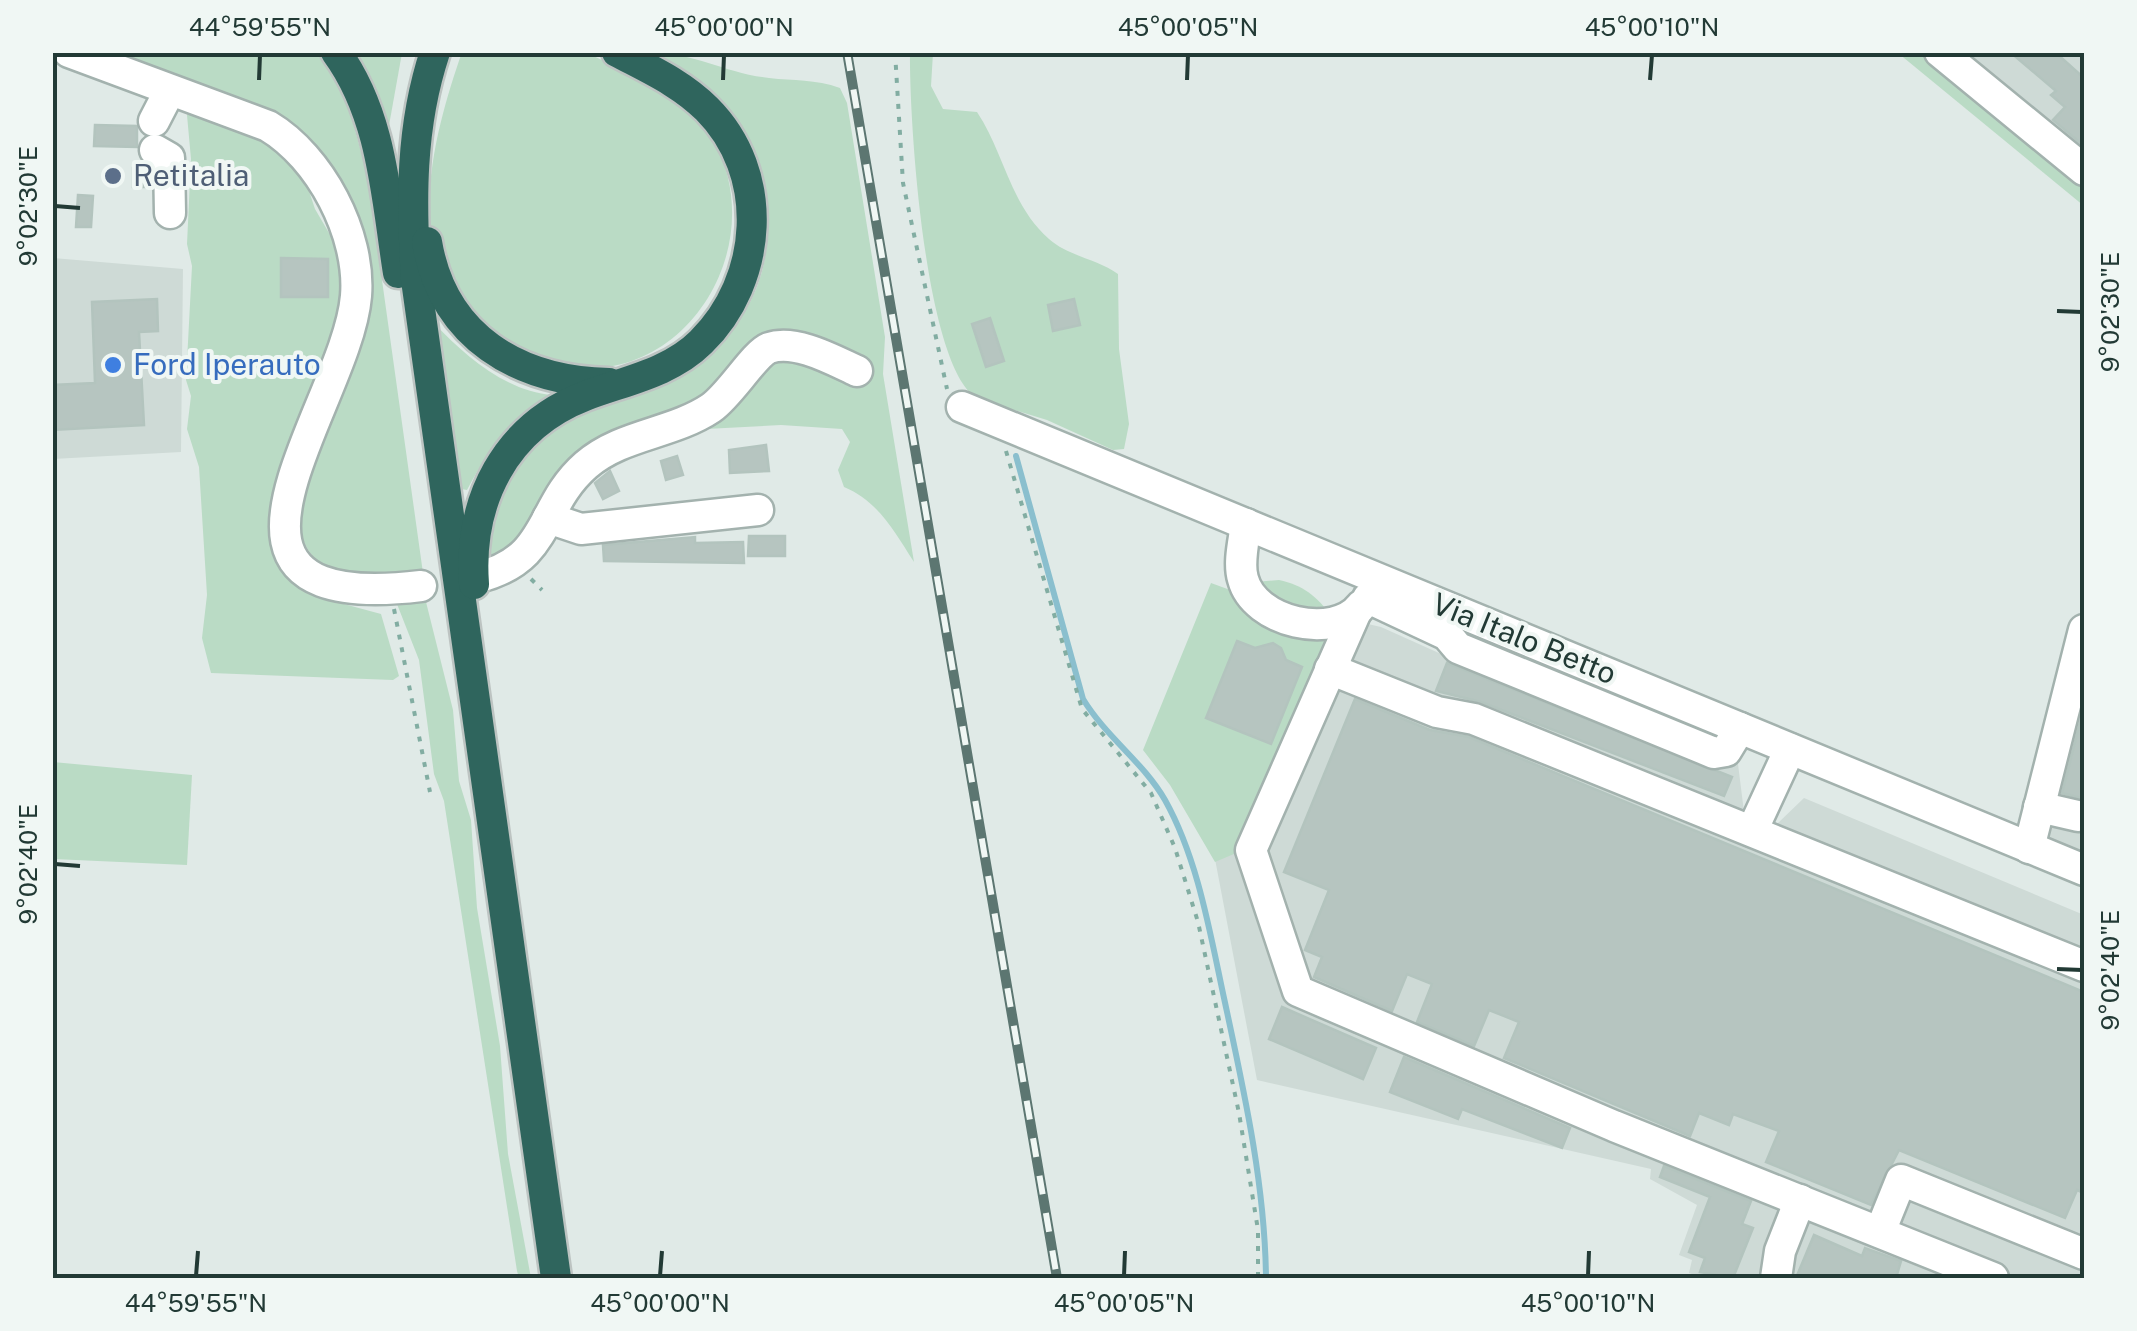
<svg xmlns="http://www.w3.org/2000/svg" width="2137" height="1331" viewBox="0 0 2137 1331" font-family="'Public Sans',sans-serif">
<rect width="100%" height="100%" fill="#e0eae7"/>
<g fill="#cedad6">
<path d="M1919 53H2084V181Z"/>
<path d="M53 258 183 269 181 452 53 459Z"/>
<path d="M2084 601V853L2024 828Z"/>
<path d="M1359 622 1381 627 1450 658 1736 748 1744 812 1777 824 1804 798 2084 915V1278H1703L1689 1273 1692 1260 1679 1255 1697 1205 1650 1179 1651 1169 1257 1080 1215 859Z"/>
</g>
<g fill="#badbc5">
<path d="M320 52 345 94 367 173 423 573C364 579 302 587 297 510L365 312 325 169 94 53Z"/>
<path d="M462 52C493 53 557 46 584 53 600 57 617 69 632 76 661 91 698 110 714 141 778 260 662 416 530 354 502 340 482 334 466 306 457 292 445 276 439 260 415 200 442 110 462 52Z"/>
<path d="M353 53H402L388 131Z"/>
<path d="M652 53C697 53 724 73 769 78 794 81 815 79 840 88L847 103 885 337 883 374 914 562C894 531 878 501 844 487L838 470 850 442 842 429 781 425 706 429 679 415 603 437 566 463 508 551 485 559C487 539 486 508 495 491 531 426 594 402 657 372 676 363 703 356 719 342 781 288 782 184 733 121 710 92 683 70 652 53Z"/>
<path d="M910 53H933L931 86 943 109 977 112C1004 152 1010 205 1049 239 1068 256 1097 259 1118 274L1119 349 1129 424 1124 449 1113 450 1047 420 978 399C924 369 909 115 910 53Z"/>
<path d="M1898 53H1920L2084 187V206Z"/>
<path d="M192 110 261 133 290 158 288 163 305 179 315 209 336 245 345 305 292 455 274 488 271 530 296 581 329 600 381 614 399 676 393 680 211 673 202 638 207 595 199 467 187 429 191 396 186 380 192 266 187 244 191 159 187 115Z"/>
<path d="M435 324C465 356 507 392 553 395 511 418 489 448 467 490L461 489 453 471Z"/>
<path d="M1279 580C1303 585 1316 596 1331 615L1294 614 1255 582Z"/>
<path d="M1211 583 1337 629 1248 848 1215 862 1170 785 1143 750Z"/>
<path d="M424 594 453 710 459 781 471 820 477 908 500 1046 508 1154 531 1278H519L517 1271 444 801 434 774 419 660 395 599Z"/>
<path d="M53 762 192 775 187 865 53 859Z"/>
</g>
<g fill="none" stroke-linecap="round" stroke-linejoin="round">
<path stroke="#8abfce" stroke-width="6" d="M1016 456 1083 699C1106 737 1144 763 1165 800 1198 859 1210 933 1224 998 1244 1091 1265 1184 1266 1278"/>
</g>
<g fill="#b6c5c0" stroke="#b3c4be" stroke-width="2.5">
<path d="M2010 52H2055L2084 78V146L2053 120 2065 107 2051 95 2056 91Z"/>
<path d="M95 125 137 126V147L94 146Z"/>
<path d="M133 168 150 169 151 187H133Z"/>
<path d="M78 195 93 196 91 227H76Z"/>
<path d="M281 258 328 259V297H281Z"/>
<path d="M157 299 158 331 139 332 144 425 52 430V385L95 383 92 302Z"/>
<path d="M1074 299 1080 325 1053 331 1048 305Z"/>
<path d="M990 318 1004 361 986 367 972 324Z"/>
<path d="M766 445 769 471 730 473 729 450Z"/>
<path d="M677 456 683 475 666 480 661 461Z"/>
<path d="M610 471 619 491 603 499 595 483Z"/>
<path d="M749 536H785V556H748Z"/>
<path d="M695 537V543L743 542 744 563 604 561 603 545Z"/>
<path d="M1237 641 1255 648 1273 643 1281 648 1286 660 1302 667 1271 744 1206 718Z"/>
<path d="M1447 663 1732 777 1724 796 1481 702 1436 691Z"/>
<path d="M1355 699 1430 730 1469 737 2084 992V1193L2077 1190 2065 1218 1899 1150 1871 1205 1766 1162 1779 1131 1733 1114 1729 1125 1699 1113 1690 1136 1504 1058 1519 1022 1489 1010 1474 1046 1417 1022 1432 984 1407 974 1392 1011 1314 977 1322 957 1305 950 1329 890 1284 872Z"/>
<path d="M2081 718 2084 719V799L2062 793Z"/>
<path d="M1282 1007 1376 1048 1363 1079 1269 1039Z"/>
<path d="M1404 1057 1570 1128 1562 1148 1462 1109 1458 1119 1390 1092Z"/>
<path d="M1664 1166 1751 1201 1742 1224 1753 1228 1733 1278 1700 1272 1705 1258 1689 1252 1710 1197 1660 1177Z"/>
<path d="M1814 1235 1862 1256 1865 1248 1901 1261 1896 1278H1796Z"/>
</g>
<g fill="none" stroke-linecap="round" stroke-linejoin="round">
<defs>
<g id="minor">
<path d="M69 52 268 126C320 157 361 234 356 296 347 406 165 617 421 586"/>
<path d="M1940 52 2084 170"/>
<path d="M154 121 169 92"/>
<path d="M155 150 169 158 170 213"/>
<path d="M962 407 2084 870"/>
<path d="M548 518 581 529 758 510"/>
<path d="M1246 524C1244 540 1238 563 1243 579 1254 622 1334 641 1361 606"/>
<path d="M479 577C552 558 538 507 586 465 622 434 672 434 711 408 731 394 754 354 769 348 796 339 833 360 857 371"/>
<path d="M1368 598 1447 635 1458 648 1714 753 1726 751 1740 728"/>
<path d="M1355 614 1251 850 1298 991 1614 1126 1993 1278"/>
<path d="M1330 669 1437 712 1474 719 2084 966"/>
<path d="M2039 807 2078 816"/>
<path d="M1752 831 1790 749"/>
<path d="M2029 848 2084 630"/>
<path d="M1880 1232 1901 1180 2084 1254"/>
<path d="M1776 1278 1780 1251 1800 1200"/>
</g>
<g id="highway">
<path d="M336 52C383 116 386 198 398 273"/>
<path d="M435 52C410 127 411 202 416 280L556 1278"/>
<path d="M427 242C443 337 518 381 609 383"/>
<path d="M474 584C468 501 505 427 585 396 624 381 670 373 701 342 764 280 771 173 707 109 681 83 649 69 617 52"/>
</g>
</defs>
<use href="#minor" stroke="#a3b2ae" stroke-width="35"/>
<use href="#highway" stroke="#bdc4c2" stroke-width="35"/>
<g stroke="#82ada2" stroke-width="4" stroke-dasharray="5 8" stroke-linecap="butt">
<path d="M895 52 903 183 947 389"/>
<path d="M1006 451 1082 709 1151 793 1175 848 1198 922 1239 1113 1258 1230V1278"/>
<path d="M531 579 542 590"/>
<path d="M394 609 430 792"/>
</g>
<use href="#minor" stroke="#fff" stroke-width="30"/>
<use href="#highway" stroke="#2f655d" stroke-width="30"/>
<defs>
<path id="rail" d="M847 52 1057 1278"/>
</defs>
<use href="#rail" stroke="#5c7671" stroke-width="10"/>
<use href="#rail" stroke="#f0f7f4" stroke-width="6" stroke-dasharray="19" stroke-linecap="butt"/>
</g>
<path fill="none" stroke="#223a35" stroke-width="4" d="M259 80 260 55M723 80 724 55M1187 80 1188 55M1650 80 1652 55M55 206 80 208M2057 311 2082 312M55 864 80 866M2057 969 2082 970M196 1276 198 1251M660 1276 662 1251M1124 1276 1125 1251M1588 1276 1589 1251"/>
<circle fill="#5c6f8a" stroke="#f0f7f4" stroke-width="4" cx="113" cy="176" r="10"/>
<circle fill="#3f7fe0" stroke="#f0f7f4" stroke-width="4" cx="113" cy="365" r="10"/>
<g text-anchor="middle" stroke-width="8" stroke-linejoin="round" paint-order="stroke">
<g font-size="30" fill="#4e5e75" stroke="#f0f7f4" text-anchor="start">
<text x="133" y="186">Retitalia</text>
</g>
<g font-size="30" fill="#366cbe" stroke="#f0f7f4" text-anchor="start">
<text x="133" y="375">Ford Iperauto</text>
</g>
<g font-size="30" fill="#223a35" stroke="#f0f7f4">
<text transform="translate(1524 639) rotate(22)" y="10">Via Italo Betto</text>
</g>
</g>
<rect width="2137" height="1331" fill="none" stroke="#f0f7f4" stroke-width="110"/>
<rect x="55" y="55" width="2027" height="1221" fill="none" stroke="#223a35" stroke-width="4"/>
<g font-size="25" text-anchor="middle" fill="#223a35">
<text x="260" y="36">44°59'55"N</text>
<text x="724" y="36">45°00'00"N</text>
<text x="1188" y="36">45°00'05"N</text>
<text x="1652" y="36">45°00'10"N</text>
<text transform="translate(28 206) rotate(-90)" y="9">9°02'30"E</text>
<text transform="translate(2110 312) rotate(-90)" y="9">9°02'30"E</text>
<text transform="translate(28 864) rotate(-90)" y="9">9°02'40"E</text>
<text transform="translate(2110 970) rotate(-90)" y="9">9°02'40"E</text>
<text x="196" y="1312">44°59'55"N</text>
<text x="660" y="1312">45°00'00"N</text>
<text x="1124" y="1312">45°00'05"N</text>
<text x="1588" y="1312">45°00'10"N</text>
</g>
</svg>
